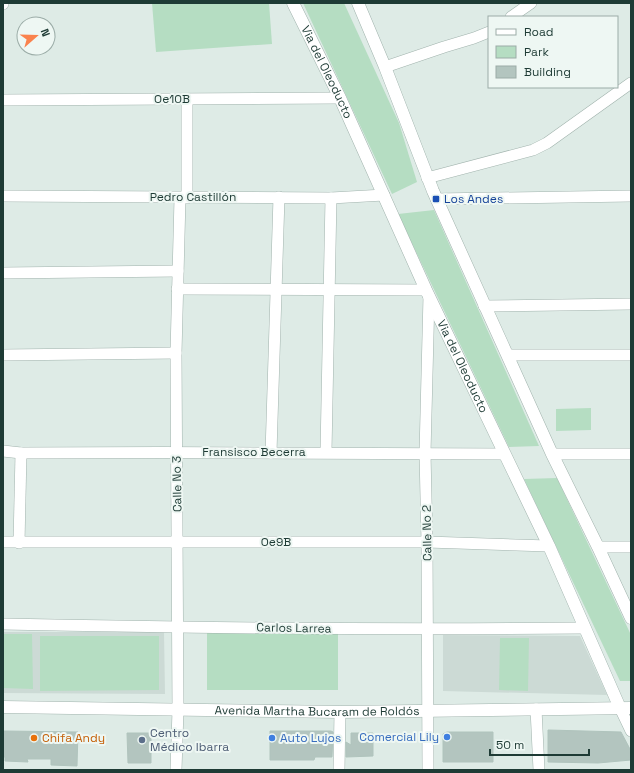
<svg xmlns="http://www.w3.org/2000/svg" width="634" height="773" viewBox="0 0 634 773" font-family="'Space Grotesk',sans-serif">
<rect width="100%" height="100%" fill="#deebe6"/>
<g fill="#ccdad5">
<path d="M3 632H164L165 694 3 693Z"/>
<path d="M443 635 580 636 607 695 443 691Z"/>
</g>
<g fill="#b5ddc2">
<path d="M152 3H269L272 44 156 52Z"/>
<path d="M303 3H344L399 123 417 182 392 194Z"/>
<path d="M434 210 539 446 509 447 398 214Z"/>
<path d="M591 408V430L556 431V409Z"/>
<path d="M557 478 631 635V681H620L524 479Z"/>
<rect x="207" y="633" width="131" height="57"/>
<path d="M3 634H32L33 689 3 688Z"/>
<path d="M40 636H159V690L40 691Z"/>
<path d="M500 638H529L528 691 499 690Z"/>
</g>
<g fill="#b3c5bf" stroke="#b0c4bd">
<path d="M548 730 621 732 631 751V760L598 763 548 762Z"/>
<path d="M3 731 78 732 77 766 51 765V759H27L28 762 5 761V757H3Z"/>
<path d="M270 731H331L333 732 332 757H315L314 760H270Z"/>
<path d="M447 732H493V762H443V734Z"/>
<path d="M127 733H151V763H128Z"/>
<path d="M351 733H373V756L346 757V742L351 745Z"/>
</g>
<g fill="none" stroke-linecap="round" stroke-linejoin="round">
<defs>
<g id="minor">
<path d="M3 4V3"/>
<path d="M511 17 531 3"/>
<path d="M385 67 444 47 474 38 489 32"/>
<path d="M187 99V198"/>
<path d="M3 100 340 98"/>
<path d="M427 178 533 150 547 143 631 83"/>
<path d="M3 196 331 198 384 195"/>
<path d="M436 199 631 196"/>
<path d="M3 273 178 271"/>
<path d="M177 289 426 290"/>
<path d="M484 306 631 304"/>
<path d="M3 355 176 353"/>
<path d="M508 355H631"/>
<path d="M3 451 21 453C182 452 343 453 504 454"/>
<path d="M326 452 331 198"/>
<path d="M271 453 279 197"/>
<path d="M552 454H631"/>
<path d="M3 542H427L549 546"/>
<path d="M19 543 21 453"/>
<path d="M598 547H631"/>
<path d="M3 624C197 628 391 630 584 628"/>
<path d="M620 708 631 731"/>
<path d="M536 709 539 770"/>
<path d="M176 770 178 710 176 353 180 198"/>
<path d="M339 770 340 712"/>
<path d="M428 770 427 542 425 453 429 296"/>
</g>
<g id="tertiary">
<path id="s1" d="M293 3 340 98 426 290 549 546 620 708"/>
<path d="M358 3 385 67 433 191 552 454 598 547 631 618"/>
<path id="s2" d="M3 707 340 712 631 708"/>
</g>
</defs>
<use href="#minor" stroke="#a1b3ad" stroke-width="12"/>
<use href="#tertiary" stroke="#a1b3ad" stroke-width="13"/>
<use href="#minor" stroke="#fff" stroke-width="11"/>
<use href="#tertiary" stroke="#fff" stroke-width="12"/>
</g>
<rect fill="#1a4fb4" stroke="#eef7f3" stroke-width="1.5" x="432" y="195" width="8" height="8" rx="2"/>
<g fill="#3f7fe0" stroke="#eef7f3" stroke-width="1.5">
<circle cx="447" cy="737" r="4"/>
<circle cx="272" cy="738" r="4"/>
</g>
<circle fill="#e8710a" stroke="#eef7f3" stroke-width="1.5" cx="34" cy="738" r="4"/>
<circle fill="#5c6f8a" stroke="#eef7f3" stroke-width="1.5" cx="142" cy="740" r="4"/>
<g text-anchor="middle" stroke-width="4" stroke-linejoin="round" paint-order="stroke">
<g font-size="12" fill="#1e3b35" stroke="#eef7f3">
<text dy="4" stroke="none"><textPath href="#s1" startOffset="77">Via del Oleoducto</textPath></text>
<text x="172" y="103">Oe10B</text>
<text x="193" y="201">Pedro Castillón</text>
<text dy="4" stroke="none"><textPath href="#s1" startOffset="401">Via del Oleoducto</textPath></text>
<text x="254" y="456">Fransisco Becerra</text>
<text transform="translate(177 484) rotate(-91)" y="4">Calle No 3</text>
<text transform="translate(427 533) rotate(-91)" y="4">Calle No 2</text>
<text x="276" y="546">Oe9B</text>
<text transform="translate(294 628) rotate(1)" y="4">Carlos Larrea</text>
<text dy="4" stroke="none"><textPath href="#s2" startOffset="314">Avenida Martha Bucaram de Roldós</textPath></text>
</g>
<g font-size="12" fill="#164399" stroke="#eef7f3" text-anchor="start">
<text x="444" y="203">Los Andes</text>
</g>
<g font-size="12" fill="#4e5e75" stroke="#eef7f3" text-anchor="start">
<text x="150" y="737">Centro<tspan x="150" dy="14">Médico Ibarra</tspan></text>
</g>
<g font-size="12" fill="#366cbe" stroke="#eef7f3" text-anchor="end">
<text x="439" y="741">Comercial Lily</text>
<text x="280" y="742" text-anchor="start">Auto Lujos</text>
</g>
<g font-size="12" fill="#c56008" stroke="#eef7f3" text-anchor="start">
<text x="42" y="742">Chifa Andy</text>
</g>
</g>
<rect width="634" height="773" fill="none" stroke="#1e3b35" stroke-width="8"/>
<rect x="488" y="16" width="130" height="72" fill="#eef7f3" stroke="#9baca7"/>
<rect x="496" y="29" width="20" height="6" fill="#ffffff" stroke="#9baca7"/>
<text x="524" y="36" font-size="12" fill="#1e3b35">Road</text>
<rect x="496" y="46" width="20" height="12" fill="#b5ddc2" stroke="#9baca7"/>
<text x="524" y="56" font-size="12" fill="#1e3b35">Park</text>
<rect x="496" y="66" width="20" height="12" fill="#b3c5bf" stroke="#9baca7"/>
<text x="524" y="76" font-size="12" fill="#1e3b35">Building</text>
<g transform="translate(36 36) rotate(70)"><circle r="19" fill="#eef7f3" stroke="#9baca7"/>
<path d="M0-3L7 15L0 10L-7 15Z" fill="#fa824d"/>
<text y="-6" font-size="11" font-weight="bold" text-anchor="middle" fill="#1e3b35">N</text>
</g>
<path d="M490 749v6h99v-6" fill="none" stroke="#1e3b35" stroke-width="2"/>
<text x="496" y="749" font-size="12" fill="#1e3b35" stroke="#eef7f3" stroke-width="3" paint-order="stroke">50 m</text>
</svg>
